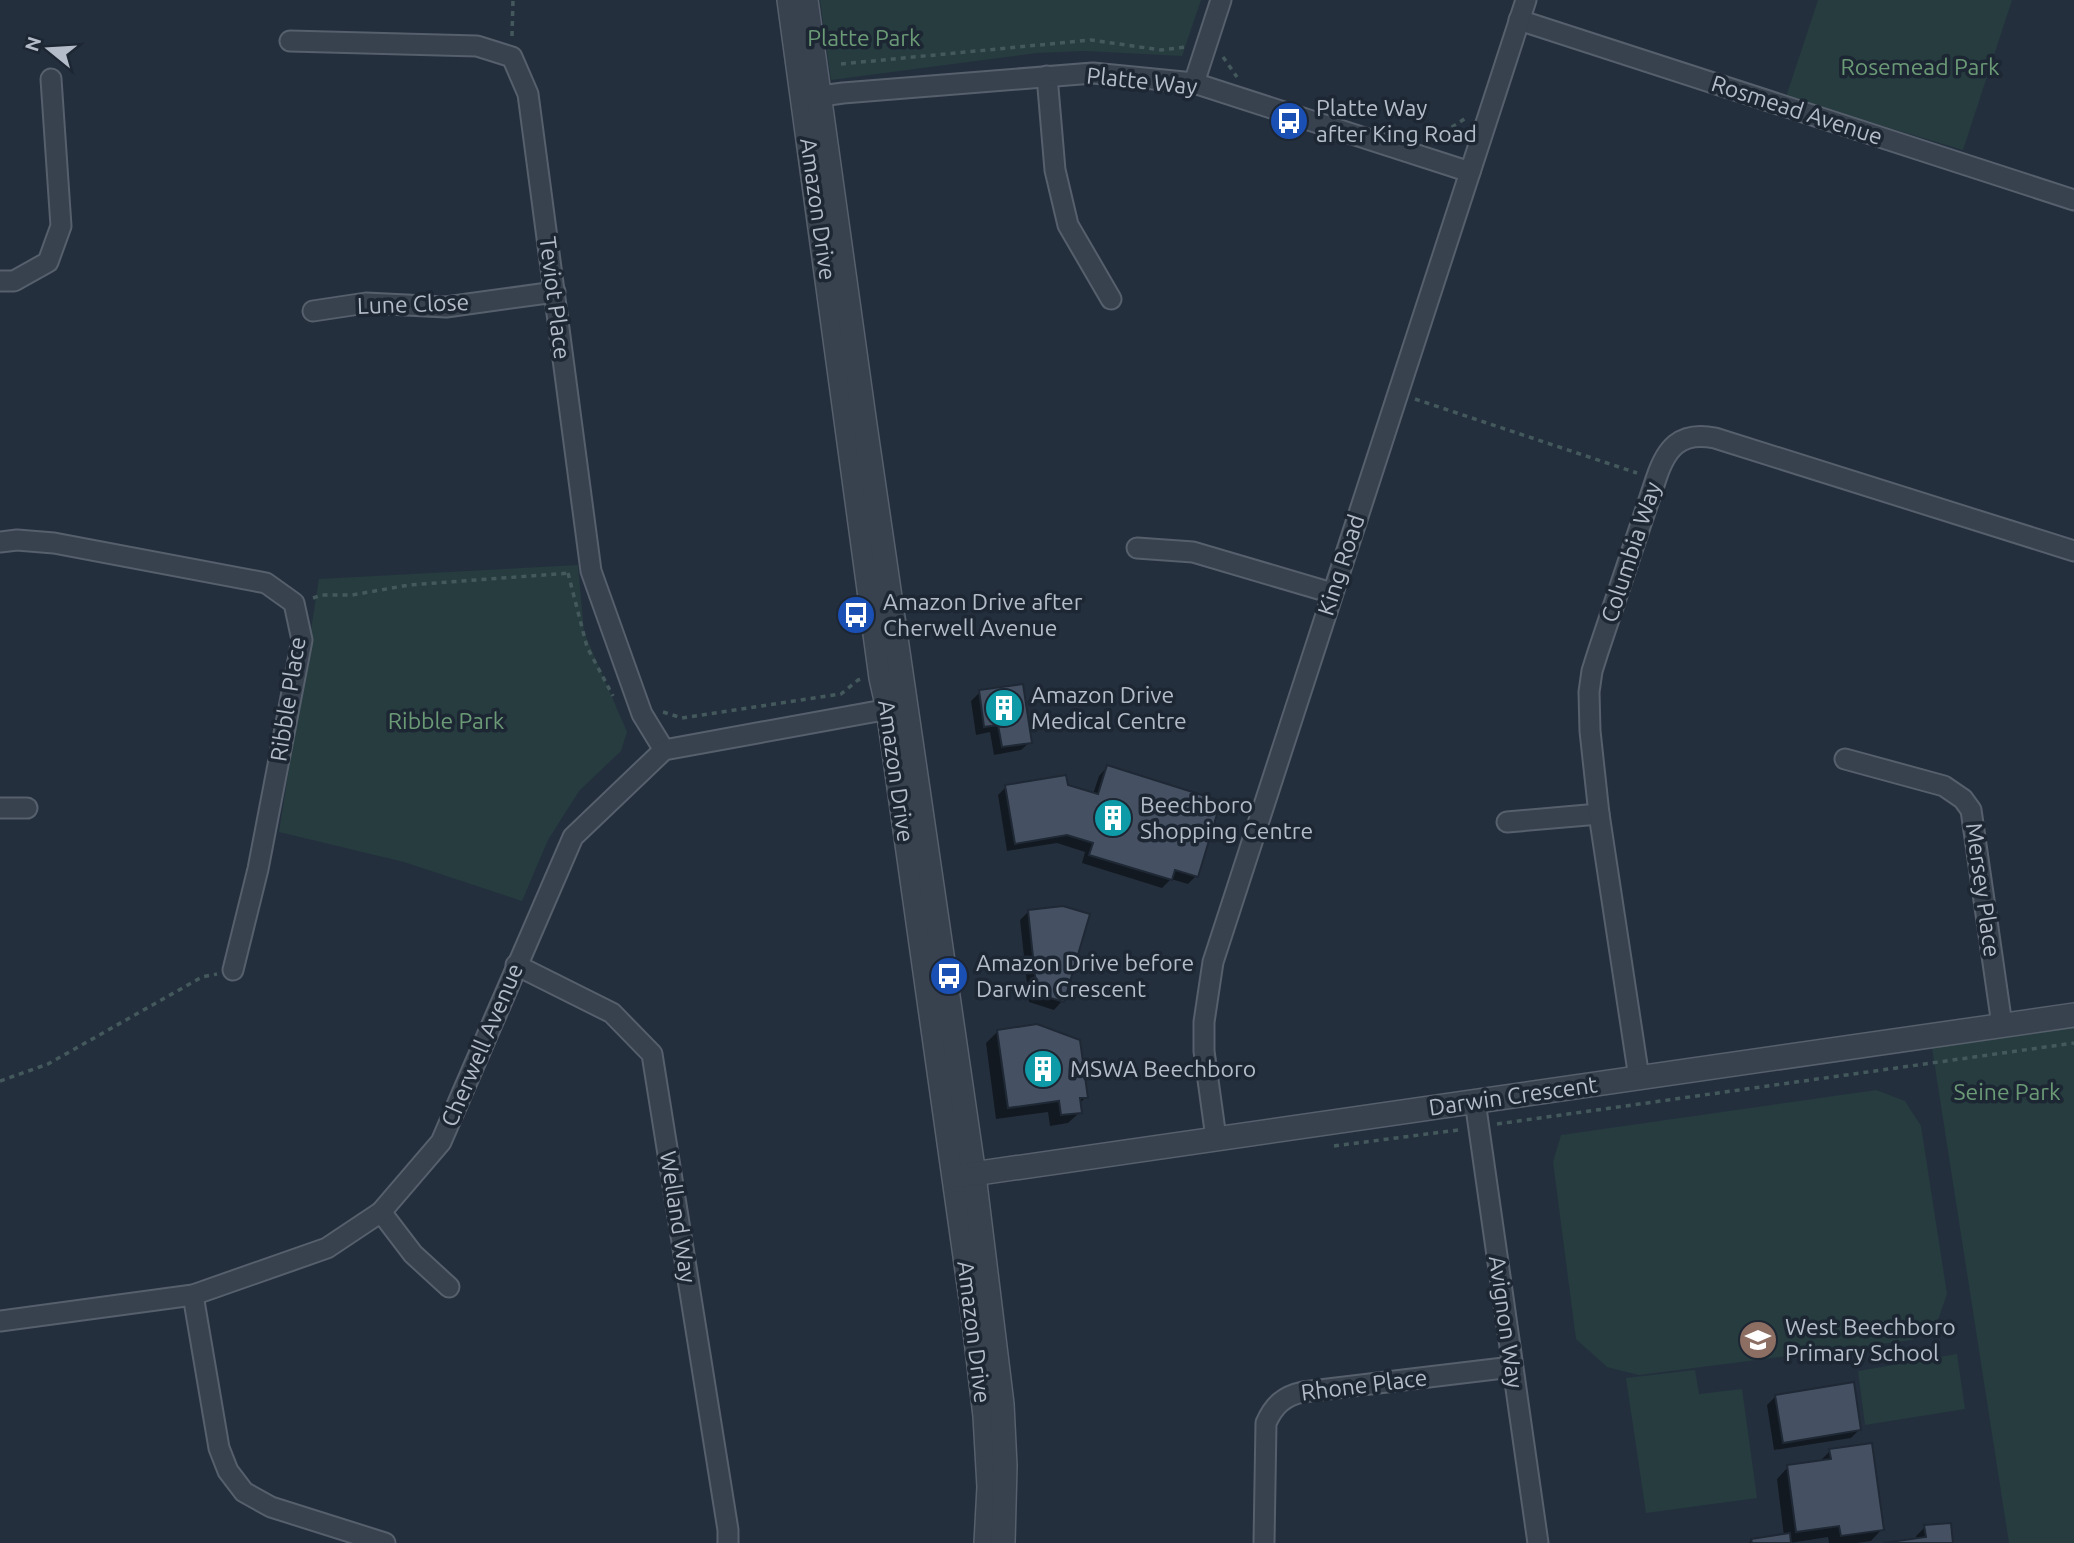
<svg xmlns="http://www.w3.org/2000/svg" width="2074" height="1543" viewBox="0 0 2074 1543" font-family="Ubuntu,sans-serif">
<rect width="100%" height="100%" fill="#242f3e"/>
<g fill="#263c3f">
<path d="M820 0H1201L1182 56 1085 51 1037 53 831 80Z"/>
<path d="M1818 0H2012L1963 150 1786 97Z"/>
<path d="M578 565 584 632 627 732 621 751 579 791 548 840 522 901 404 862 279 832 319 579Z"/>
<path d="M2074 1015V1543H2009L1930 1035Z"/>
<path d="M1876 1090 1905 1101 1921 1126 1947 1294 1937 1323 1912 1340 1639 1375 1607 1367 1576 1339 1553 1162 1561 1135Z"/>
<path d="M1957 1354 1965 1409 1865 1425 1858 1371Z"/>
<path d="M1695 1370 1699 1394 1742 1389 1757 1498 1646 1513 1626 1378Z"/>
</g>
<g fill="#0007">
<path d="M980 692 1030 742 1021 750 994 755 990 732 976 735 971 701Z"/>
<path d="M1107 767 1196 876 1188 884 1171 879 1162 888 1082 863 1085 852 1057 843 1007 851 998 795 1006 787 1066 786 1093 794 1099 776Z"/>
<path d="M1029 911 1062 1001 1054 1010 1029 1002 1020 920Z"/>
<path d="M997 1032 1086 1097 1079 1104 1080 1112 1068 1123 1050 1126 1048 1112 996 1119 986 1043Z"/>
<path d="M1776 1396 1860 1429 1851 1438 1774 1450 1767 1405Z"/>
<path d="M1830 1451 1882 1529 1871 1541 1857 1543H1829L1828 1537 1790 1543H1749L1752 1540 1784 1536 1777 1479 1788 1467 1818 1463Z"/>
<path d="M1925 1527 1951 1543H1889L1917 1540 1916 1536Z"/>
</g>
<g fill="#455162" stroke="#1f2835" stroke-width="2">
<path d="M1023 684 1032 743 1002 747 998 725 984 727 979 690Z"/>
<path d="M1107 765 1221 801 1198 877 1175 870 1172 880 1089 855 1093 843 1067 835 1015 844 1005 785 1066 775 1068 785 1098 794Z"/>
<path d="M1063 906 1090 914 1064 1002 1037 994 1028 910Z"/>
<path d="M1037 1024 1080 1040 1088 1098H1080L1082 1113 1061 1115 1059 1101 1008 1108 997 1030Z"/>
<path d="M1854 1382 1861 1430 1783 1443 1775 1395Z"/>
<path d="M1872 1443 1884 1530 1841 1536 1839 1526 1796 1532 1787 1465 1831 1459 1829 1449Z"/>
<path d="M1951 1523 1953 1543H1883L1926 1537 1924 1525Z"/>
<path d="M1790 1533 1791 1543H1752L1751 1539Z"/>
</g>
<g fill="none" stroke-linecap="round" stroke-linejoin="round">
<defs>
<g id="minor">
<path d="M1519 20 2074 200"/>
<path d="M290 41 477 46 512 57 528 94 591 571 642 714 664 750"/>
<path d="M1047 76 1055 170 1068 225 1111 299"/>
<path d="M1194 83 1221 0"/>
<path d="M807 98 843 93 1093 73 1194 83 1470 172"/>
<path d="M0 281H14L48 262 61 226 51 79"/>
<path d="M313 311 366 303 446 307 555 292"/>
<path d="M0 542 17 540 54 543 266 583 294 603 302 640 258 869 233 970"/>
<path d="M1137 548 1193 552 1332 593"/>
<path d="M1845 759 1944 786 1963 799 1971 810 2002 1025"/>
<path d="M0 808H27"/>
<path d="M1507 822 1599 814"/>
<path d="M516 965 612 1013 652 1054 728 1530V1543"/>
<path d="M1639 1078 1599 814 1590 731 1589 692 1592 671 1598 652 1656 479C1666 448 1680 431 1715 438L2074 551"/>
<path d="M1475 1101 1538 1543"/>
<path d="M1216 1138 1204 1051V1022L1213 962 1526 0"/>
<path d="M381 1212 413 1254 449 1287"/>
<path d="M193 1295 219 1448 228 1471 244 1492 271 1507 385 1543"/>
<path d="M0 1321 193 1295 327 1248 381 1212 441 1142 573 837 664 750 900 707"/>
<path d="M1264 1543 1266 1423C1274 1405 1284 1396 1303 1392L1512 1367"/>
</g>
<g id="tertiary">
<path d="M789 0 881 678 888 709 972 1306 985 1416 989 1487 986 1543"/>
<path d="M806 0 865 425 974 1175 1002 1404 1005 1466 1003 1543"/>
<path d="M959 1176 2074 1015"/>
</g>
</defs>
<use href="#minor" stroke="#565f6c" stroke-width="23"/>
<use href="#tertiary" stroke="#565f6c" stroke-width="26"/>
<g stroke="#44595c" stroke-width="3.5" stroke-dasharray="5 5" stroke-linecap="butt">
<path d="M512 36 513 0"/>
<path d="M1223 57 1237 77"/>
<path d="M841 64 1091 40 1161 50 1186 47"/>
<path d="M1439 141 1441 134 1466 118"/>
<path d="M1415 399 1637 473"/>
<path d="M568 573 587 647 613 696"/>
<path d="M313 598 322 595H352L409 585 570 573"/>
<path d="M663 712 682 718 841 694 858 680 861 679"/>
<path d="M0 1081 48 1064 202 977 217 974"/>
<path d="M1497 1124 2074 1043"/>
<path d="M1334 1146 1458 1130"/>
</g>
<use href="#minor" stroke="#38414e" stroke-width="19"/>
<use href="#tertiary" stroke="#38414e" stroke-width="23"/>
</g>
<defs>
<symbol id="bus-disc" viewBox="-11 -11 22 22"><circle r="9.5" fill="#1a4fb4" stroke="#1d2633"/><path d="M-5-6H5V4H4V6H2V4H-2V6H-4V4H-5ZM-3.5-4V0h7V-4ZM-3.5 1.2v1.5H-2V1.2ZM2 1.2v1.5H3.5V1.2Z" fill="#fff"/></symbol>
<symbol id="building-disc" viewBox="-11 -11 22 22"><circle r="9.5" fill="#0f9aa8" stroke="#1d2633"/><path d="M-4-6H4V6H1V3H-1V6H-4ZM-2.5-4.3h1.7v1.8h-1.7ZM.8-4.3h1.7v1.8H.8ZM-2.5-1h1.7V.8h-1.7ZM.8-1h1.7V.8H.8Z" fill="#fff"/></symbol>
<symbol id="school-disc" viewBox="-11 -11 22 22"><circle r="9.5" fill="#8d6e63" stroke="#1d2633"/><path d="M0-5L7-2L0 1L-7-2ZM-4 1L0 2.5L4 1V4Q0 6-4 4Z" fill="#fff"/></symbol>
</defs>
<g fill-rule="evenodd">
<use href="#bus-disc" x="1267" y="99" width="44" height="44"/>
<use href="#bus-disc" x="834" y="593" width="44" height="44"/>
<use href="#building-disc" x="982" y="686" width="44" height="44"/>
<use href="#building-disc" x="1091" y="796" width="44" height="44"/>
<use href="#bus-disc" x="927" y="954" width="44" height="44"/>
<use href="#building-disc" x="1021" y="1047" width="44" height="44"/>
<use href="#school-disc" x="1736" y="1318" width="44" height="44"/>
</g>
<g text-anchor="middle" stroke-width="7" stroke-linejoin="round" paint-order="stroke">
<g font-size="23" fill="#6b9a76" stroke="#1d2633">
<text x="864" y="46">Platte Park</text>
<text x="1920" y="75">Rosemead Park</text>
<text x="446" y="729">Ribble Park</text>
<text x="2007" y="1100">Seine Park</text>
</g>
<g font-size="23" fill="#b4bcc9" stroke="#1d2633">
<text transform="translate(1142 81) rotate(6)" y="8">Platte Way</text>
<text transform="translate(1797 110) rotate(18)" y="8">Rosmead Avenue</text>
<text transform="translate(818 209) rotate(82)" y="8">Amazon Drive</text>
<text transform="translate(555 298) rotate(83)" y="8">Teviot Place</text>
<text transform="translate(413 304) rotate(-2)" y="8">Lune Close</text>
<text transform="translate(1631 552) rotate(-72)" y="8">Columbia Way</text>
<text transform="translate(1341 565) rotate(-72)" y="8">King Road</text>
<text transform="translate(288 699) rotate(-81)" y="8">Ribble Place</text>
<text transform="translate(896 771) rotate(82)" y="8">Amazon Drive</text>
<text transform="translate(1983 890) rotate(82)" y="8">Mersey Place</text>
<text transform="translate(482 1045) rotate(-67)" y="8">Cherwell Avenue</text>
<text transform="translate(1513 1096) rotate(-8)" y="8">Darwin Crescent</text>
<text transform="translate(678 1217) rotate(81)" y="8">Welland Way</text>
<text transform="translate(1506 1322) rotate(82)" y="8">Avignon Way</text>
<text transform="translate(974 1332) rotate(83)" y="8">Amazon Drive</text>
<text transform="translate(1364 1385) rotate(-7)" y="8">Rhone Place</text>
</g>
<g font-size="23" fill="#b4bcc9" stroke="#1d2633" text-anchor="start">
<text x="1316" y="116">Platte Way<tspan x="1316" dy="26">after King Road</tspan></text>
<text x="883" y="610">Amazon Drive after<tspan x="883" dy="26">Cherwell Avenue</tspan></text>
<text x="1031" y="703">Amazon Drive<tspan x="1031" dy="26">Medical Centre</tspan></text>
<text x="1140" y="813">Beechboro<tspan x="1140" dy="26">Shopping Centre</tspan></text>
<text x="976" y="971">Amazon Drive before<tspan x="976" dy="26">Darwin Crescent</tspan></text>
<text x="1070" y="1077">MSWA Beechboro</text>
<text x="1785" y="1335">West Beechboro<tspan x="1785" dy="26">Primary School</tspan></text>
</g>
</g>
<g transform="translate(49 49) rotate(288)" stroke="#1d2633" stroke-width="5" paint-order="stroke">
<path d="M0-5L12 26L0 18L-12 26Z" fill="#b4bcc9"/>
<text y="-10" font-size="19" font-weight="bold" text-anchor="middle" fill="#b4bcc9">N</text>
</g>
</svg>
